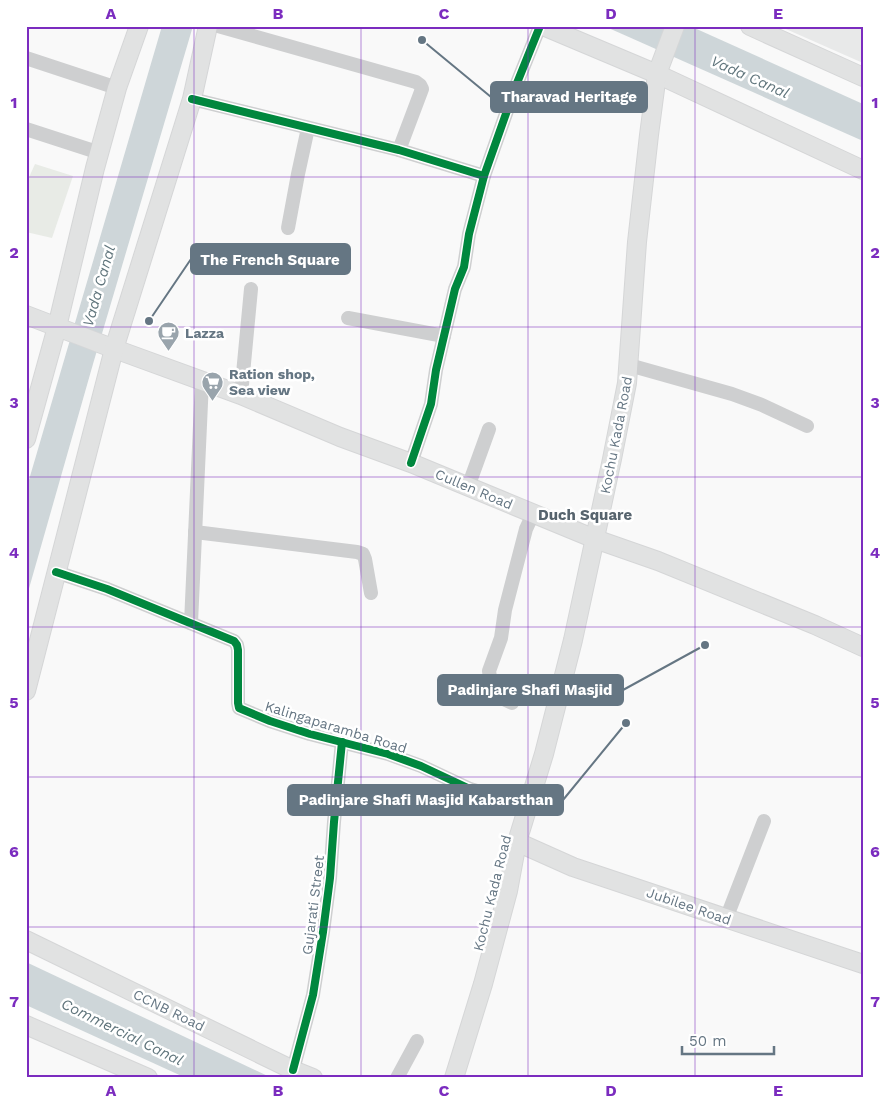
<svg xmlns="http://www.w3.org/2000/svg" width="889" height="1104" viewBox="0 0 889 1104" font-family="'Work Sans',sans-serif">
<rect width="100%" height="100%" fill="#f9f9f9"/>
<path fill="#e8e9e9" d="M779 26H863V63Z"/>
<path fill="#e8ebe6" d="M35 164 73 176 52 238 26 232V184Z"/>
<g fill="#ced6d9">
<path d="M162 26H193L93 364 26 599V490Z"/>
<path d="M604 26H690L863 104V141Z"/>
<path d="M26 962 272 1078H186L26 1005Z"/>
</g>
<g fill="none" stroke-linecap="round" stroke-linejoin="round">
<defs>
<g id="major">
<path d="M543 26 657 74 863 170"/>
<path d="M750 26 863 77"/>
<path d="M26 315 112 348 241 395 340 437 411 463 595 539 658 561 815 625 863 647"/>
<path d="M26 439 57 327 95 168 117 88 139 26"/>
<path d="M26 691 114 349 192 99 208 26"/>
<path d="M517 842 573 867 863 964"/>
<path d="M26 940 293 1070 313 1078"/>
<path d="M26 1025 148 1078"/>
<path d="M454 1078 483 984 508 891 517 842 544 754 573 640 612 459 627 383 637 242 649 135 657 74 675 26"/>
</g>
</defs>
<use href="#major" stroke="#d5d6d7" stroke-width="20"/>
<g stroke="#cecfd0" stroke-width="14">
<path d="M218 26 416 82 420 85 422 89 399 150"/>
<path d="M26 58 117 88"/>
<path d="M192 99 399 150 484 176"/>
<path d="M26 129 100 153"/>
<path d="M288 228 298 174 308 128"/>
<path d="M348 318 444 336"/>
<path d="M629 365 732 394 762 405 807 426"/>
<path d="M241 395 251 289"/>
<path d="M411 463 431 404 436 370 455 289 464 267 469 234 484 176 515 88 540 26"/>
<path d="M468 487 489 429"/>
<path d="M195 532 357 552 363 554 365 559 371 593"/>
<path d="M56 572 107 589 234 641 237 645 238 650V703L239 708 270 721 310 734 388 754 421 766 470 789 528 806"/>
<path d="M191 623 202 381"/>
<path d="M512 703 499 697 492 689 489 671 501 638 505 610 526 529 533 514"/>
<path d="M726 919 764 821"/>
<path d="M293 1070 313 995 323 932 330 878 334 822 342 742"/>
<path d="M397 1078 417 1041"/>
</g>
<use href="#major" stroke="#e1e2e2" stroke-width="18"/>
<defs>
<g id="cycleway">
<path d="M192 99 399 150 484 176"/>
<path d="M411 463 431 404 436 370 455 289 464 267 469 234 484 176 515 88 540 26"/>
<path d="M56 572 107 589 234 641 237 645 238 650V703L239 708 270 721 310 734 388 754 421 766 470 789 528 806"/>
<path d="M293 1070 313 995 323 932 330 878 334 822 342 742"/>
</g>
</defs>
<use href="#cycleway" stroke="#fff" stroke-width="11"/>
<use href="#cycleway" stroke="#00873e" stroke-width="8"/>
</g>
<path fill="none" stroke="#7b2cbf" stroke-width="1" stroke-opacity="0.55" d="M194 26V1078M361 26V1078M528 26V1078M695 26V1078M26 177H863M26 327H863M26 477H863M26 627H863M26 777H863M26 927H863"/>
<defs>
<symbol id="cafe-pin" viewBox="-11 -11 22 30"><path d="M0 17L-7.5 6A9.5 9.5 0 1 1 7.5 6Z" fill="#99a4ac" stroke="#fff"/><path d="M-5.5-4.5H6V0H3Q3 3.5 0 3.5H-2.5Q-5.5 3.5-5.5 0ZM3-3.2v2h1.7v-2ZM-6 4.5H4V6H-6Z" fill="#fff"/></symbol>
<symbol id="supermarket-pin" viewBox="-11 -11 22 30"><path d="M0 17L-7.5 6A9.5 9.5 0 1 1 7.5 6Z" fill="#99a4ac" stroke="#fff"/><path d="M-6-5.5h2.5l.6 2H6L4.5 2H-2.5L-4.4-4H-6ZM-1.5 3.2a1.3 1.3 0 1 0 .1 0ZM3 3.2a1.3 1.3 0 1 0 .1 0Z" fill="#fff"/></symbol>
</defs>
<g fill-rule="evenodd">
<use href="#cafe-pin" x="156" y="320" width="25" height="34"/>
<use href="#supermarket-pin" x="200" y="370" width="25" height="34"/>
</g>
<g text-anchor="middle" stroke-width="5" stroke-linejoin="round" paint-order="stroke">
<g font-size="14" font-weight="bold" fill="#657683" stroke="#fff" text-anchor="start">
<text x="185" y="338">Lazza</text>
<text x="229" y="379">Ration shop,<tspan x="229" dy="16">Sea view</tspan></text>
</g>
<g font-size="14" fill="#657683" stroke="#fff">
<text transform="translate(616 435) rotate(-79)" y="5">Kochu Kada Road</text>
<text transform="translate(474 489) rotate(23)" y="5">Cullen Road</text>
<text transform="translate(336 727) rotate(17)" y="5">Kalingaparamba Road</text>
<text transform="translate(492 893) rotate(-76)" y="5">Kochu Kada Road</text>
<text transform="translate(313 905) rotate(-83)" y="5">Gujarati Street</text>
<text transform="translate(689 906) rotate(19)" y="5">Jubilee Road</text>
<text transform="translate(169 1010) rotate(26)" y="5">CCNB Road</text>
</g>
<g font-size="15" font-style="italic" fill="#60757c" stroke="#fff">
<text transform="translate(750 77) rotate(24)" y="5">Vada Canal</text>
<text transform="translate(99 286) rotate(-74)" y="5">Vada Canal</text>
<text transform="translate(122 1032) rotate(26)" y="5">Commercial Canal</text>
</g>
<g font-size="15" font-weight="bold" fill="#57646e" stroke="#fff">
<text x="585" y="520">Duch Square</text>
</g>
</g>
<path fill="none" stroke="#657683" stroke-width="2" d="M422 40L491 97M149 321L191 259M705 645L623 690M626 723L563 800"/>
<g fill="#657683" stroke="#fff" stroke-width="2">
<circle cx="422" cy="40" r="5"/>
<circle cx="149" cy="321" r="5"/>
<circle cx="705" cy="645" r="5"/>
<circle cx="626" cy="723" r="5"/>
</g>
<g fill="#657683" stroke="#657683" stroke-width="2">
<rect x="491" y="82" width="156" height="30" rx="5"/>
<rect x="191" y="244" width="159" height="30" rx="5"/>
<rect x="438" y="675" width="185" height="30" rx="5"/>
<rect x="288" y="785" width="275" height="30" rx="5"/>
</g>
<g font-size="15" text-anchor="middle" font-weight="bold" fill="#fff">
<text x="569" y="102">Tharavad Heritage</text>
<text x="270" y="265">The French Square</text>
<text x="530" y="695">Padinjare Shafi Masjid</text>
<text x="426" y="805">Padinjare Shafi Masjid Kabarsthan</text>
</g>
<rect width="889" height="1104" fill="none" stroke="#ffffff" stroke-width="55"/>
<path d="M682 1046v8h92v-8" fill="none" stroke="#657683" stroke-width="2.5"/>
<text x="689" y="1046" font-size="15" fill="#657683" stroke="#ffffff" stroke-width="4" paint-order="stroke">50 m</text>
<rect x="28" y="28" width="834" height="1048" fill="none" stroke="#7b2cbf" stroke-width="2"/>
<g font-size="16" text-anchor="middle" font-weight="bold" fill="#7b2cbf">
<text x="111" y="19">A</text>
<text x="278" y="19">B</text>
<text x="444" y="19">C</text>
<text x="611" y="19">D</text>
<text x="778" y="19">E</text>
<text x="14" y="108">1</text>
<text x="875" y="108">1</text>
<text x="14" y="258">2</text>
<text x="875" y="258">2</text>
<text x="14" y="408">3</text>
<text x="875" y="408">3</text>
<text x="14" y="558">4</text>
<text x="875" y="558">4</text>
<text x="14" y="708">5</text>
<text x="875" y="708">5</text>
<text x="14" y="857">6</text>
<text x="875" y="857">6</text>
<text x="14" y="1007">7</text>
<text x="875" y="1007">7</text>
<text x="111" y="1096">A</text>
<text x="278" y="1096">B</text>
<text x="444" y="1096">C</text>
<text x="611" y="1096">D</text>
<text x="778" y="1096">E</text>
</g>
</svg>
